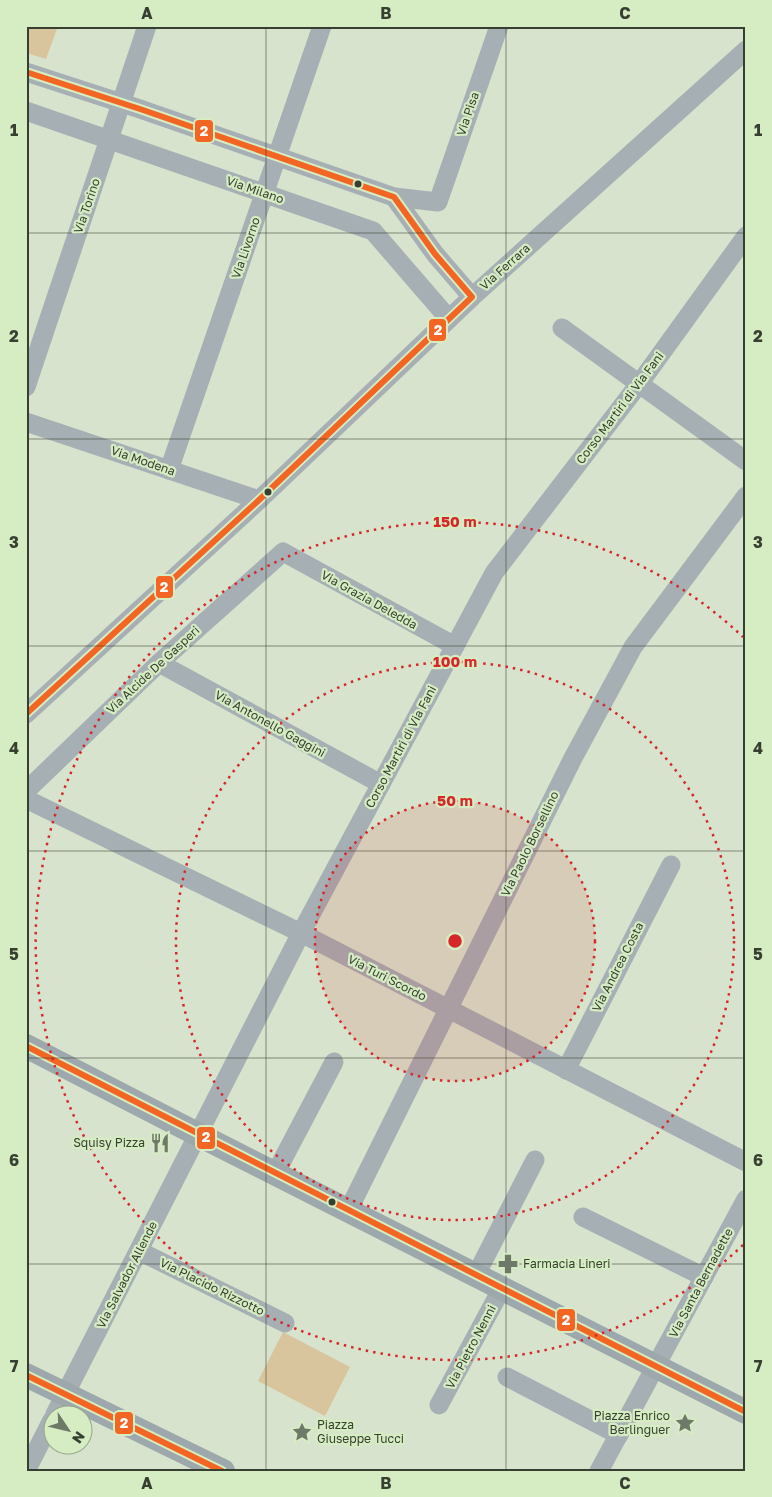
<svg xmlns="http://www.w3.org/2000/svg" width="772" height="1497" viewBox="0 0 772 1497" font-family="'Golos Text',sans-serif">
<rect width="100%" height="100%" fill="#d7e3cc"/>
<g fill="#d9c59d">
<path d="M26 26H58L46 59 26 53Z"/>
<path d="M283 1332 350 1367 325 1416 258 1381Z"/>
</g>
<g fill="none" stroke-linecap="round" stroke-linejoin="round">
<g stroke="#a6afb4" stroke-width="19">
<path d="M26 72 140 109 394 197 435 254 472 297"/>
<path d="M26 111 373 231 449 319"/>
<path d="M394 197 438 202 499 26"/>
<path d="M562 328 746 461"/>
<path d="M26 387 147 26"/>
<path d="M26 422 259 500"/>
<path d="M169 470 322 26"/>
<path d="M159 663 381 784"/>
<path d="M26 714 259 500 472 297 746 50"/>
<path d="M26 791 159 663 283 552 455 646"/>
<path d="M26 799 301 933 746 1162"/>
<path d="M566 1070 671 865"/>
<path d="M275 1174 334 1062"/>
<path d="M348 1211 573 758 633 647 746 496"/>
<path d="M583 1217 704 1277"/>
<path d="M139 1251 285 1323"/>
<path d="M476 1275 535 1160"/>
<path d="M507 1377 619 1435"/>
<path d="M439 1405 502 1288"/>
<path d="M55 1414 301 933 494 573 639 384 746 236"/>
<path d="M26 1471 52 1420"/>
<path d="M599 1471 746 1199"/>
</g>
<g stroke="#9ca8ab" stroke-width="24">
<path d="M26 1046 199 1135 746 1412"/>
<path d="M26 1375 223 1471"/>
</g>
<defs>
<g id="bus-1">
<path d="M26 72 140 109 394 197 435 254 472 297 259 500 26 714"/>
<path d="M26 1046 746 1412"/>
<path d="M26 1375 222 1471"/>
</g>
</defs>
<use href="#bus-1" stroke="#d6ecc3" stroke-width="10"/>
<use href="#bus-1" stroke="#f26522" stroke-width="6"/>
</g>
<path fill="none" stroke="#374030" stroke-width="1" stroke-opacity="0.55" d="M266 26V1471M506 26V1471M26 233H746M26 439H746M26 646H746M26 851H746M26 1058H746M26 1264H746"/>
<circle cx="455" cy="941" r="140" fill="#d62828" fill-opacity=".12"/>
<g fill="none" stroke="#d62828" stroke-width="2.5" stroke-dasharray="2.5 5">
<circle cx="455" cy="941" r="140"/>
<circle cx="455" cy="941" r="279"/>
<path d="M743 1245A419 419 0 1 1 743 637"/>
</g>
<defs>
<symbol id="restaurant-bare" viewBox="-9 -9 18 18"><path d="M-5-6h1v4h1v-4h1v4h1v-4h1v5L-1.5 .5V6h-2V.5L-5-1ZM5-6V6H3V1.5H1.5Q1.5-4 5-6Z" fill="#6f7967" stroke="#d6ecc3" stroke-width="2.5" paint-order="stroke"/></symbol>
<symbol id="pharmacy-bare" viewBox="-9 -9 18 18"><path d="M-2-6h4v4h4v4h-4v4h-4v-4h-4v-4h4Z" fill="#6f7967" stroke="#d6ecc3" stroke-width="2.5" paint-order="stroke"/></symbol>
<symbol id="sight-bare" viewBox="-9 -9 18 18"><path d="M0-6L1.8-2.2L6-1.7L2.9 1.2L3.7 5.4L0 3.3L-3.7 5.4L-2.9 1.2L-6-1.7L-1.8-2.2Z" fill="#6f7967" stroke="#d6ecc3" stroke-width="2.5" paint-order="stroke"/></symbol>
</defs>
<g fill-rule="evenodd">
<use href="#restaurant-bare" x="146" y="1129" width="28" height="28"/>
<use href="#pharmacy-bare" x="494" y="1250" width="28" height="28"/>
<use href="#sight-bare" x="671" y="1409" width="28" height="28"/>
<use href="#sight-bare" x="288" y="1418" width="28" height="28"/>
</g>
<g fill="#374030" stroke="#d6ecc3" stroke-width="2">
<circle cx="358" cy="184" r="4.5"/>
<circle cx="268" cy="492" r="4.5"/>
<circle cx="332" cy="1202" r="4.5"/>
</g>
<g text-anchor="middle" stroke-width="4.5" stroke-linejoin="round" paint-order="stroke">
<g font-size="12" fill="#374030" stroke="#d6ecc3">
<text transform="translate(468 114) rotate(-71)" y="4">Via Pisa</text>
<text transform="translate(255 190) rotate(19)" y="4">Via Milano</text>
<text transform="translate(87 206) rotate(-71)" y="4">Via Torino</text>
<text transform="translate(246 248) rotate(-71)" y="4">Via Livorno</text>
<text transform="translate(505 267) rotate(-42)" y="4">Via Ferrara</text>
<text transform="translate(620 408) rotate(-53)" y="4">Corso Martiri di Via Fani</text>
<text transform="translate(143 461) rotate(19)" y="4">Via Modena</text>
<text transform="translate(369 600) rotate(29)" y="4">Via Grazia Deledda</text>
<text transform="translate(153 670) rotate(-43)" y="4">Via Alcide De Gasperi</text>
<text transform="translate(270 724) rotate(29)" y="4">Via Antonello Gaggini</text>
<text transform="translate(401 747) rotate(-62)" y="4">Corso Martiri di Via Fani</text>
<text transform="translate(530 844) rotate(-64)" y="4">Via Paolo Borsellino</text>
<text transform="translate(618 967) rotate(-63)" y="4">Via Andrea Costa</text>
<text transform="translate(387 978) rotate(27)" y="4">Via Turi Scordo</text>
<text transform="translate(127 1275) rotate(-63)" y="4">Via Salvador Allende</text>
<text transform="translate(701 1283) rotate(-62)" y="4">Via Santa Bernadette</text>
<text transform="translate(212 1287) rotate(26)" y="4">Via Placido Rizzotto</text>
<text transform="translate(471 1347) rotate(-62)" y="4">Via Pietro Nenni</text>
</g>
<g font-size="12" fill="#374030" stroke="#d6ecc3" text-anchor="end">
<text x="145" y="1147">Squisy Pizza</text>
<text x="523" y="1268" text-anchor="start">Farmacia Lineri</text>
<text x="670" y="1420">Piazza Enrico<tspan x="670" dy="14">Berlinguer</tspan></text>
<text x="317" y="1429" text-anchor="start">Piazza<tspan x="317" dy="14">Giuseppe Tucci</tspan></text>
</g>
</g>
<circle cx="455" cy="941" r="8" fill="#d62828" stroke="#d6ecc3" stroke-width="2.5"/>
<g font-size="15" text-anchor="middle" font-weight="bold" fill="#d62828" stroke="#d6ecc3" stroke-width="4.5" stroke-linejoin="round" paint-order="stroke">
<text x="455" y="527">150 m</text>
<text x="455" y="667">100 m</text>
<text x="455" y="806">50 m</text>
</g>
<g stroke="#d6ecc3" stroke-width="2">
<rect x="194" y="119" width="20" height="24" rx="5" fill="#f26522"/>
<rect x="428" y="318" width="19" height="24" rx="5" fill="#f26522"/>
<rect x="155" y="575" width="19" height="24" rx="5" fill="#f26522"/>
<rect x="196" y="1126" width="20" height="24" rx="5" fill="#f26522"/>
<rect x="556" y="1308" width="20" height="24" rx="5" fill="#f26522"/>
<rect x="114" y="1411" width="20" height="24" rx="5" fill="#f26522"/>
</g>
<g font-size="14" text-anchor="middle" font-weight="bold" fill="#fff">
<text x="204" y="136">2</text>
<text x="438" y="335">2</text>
<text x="164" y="592">2</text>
<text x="206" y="1142">2</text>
<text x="566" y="1325">2</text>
<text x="124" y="1428">2</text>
</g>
<rect width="772" height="1497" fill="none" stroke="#d6ecc3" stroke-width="55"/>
<g transform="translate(68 1430) rotate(125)"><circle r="24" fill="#d6ecc3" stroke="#96a788"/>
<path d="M0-4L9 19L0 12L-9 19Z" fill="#6f7967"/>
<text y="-8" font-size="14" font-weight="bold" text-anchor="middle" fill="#374030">N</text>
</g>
<rect x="28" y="28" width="716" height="1442" fill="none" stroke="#374030" stroke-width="2"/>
<g font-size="16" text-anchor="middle" font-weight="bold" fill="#374030">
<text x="147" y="19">A</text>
<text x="386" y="19">B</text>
<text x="625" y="19">C</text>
<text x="14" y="136">1</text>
<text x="758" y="136">1</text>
<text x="14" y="342">2</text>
<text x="758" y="342">2</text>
<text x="14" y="548">3</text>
<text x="758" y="548">3</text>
<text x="14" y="754">4</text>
<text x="758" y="754">4</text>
<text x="14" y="960">5</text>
<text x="758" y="960">5</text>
<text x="14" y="1166">6</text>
<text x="758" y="1166">6</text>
<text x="14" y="1372">7</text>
<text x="758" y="1372">7</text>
<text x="147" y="1489">A</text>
<text x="386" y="1489">B</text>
<text x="625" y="1489">C</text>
</g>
</svg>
